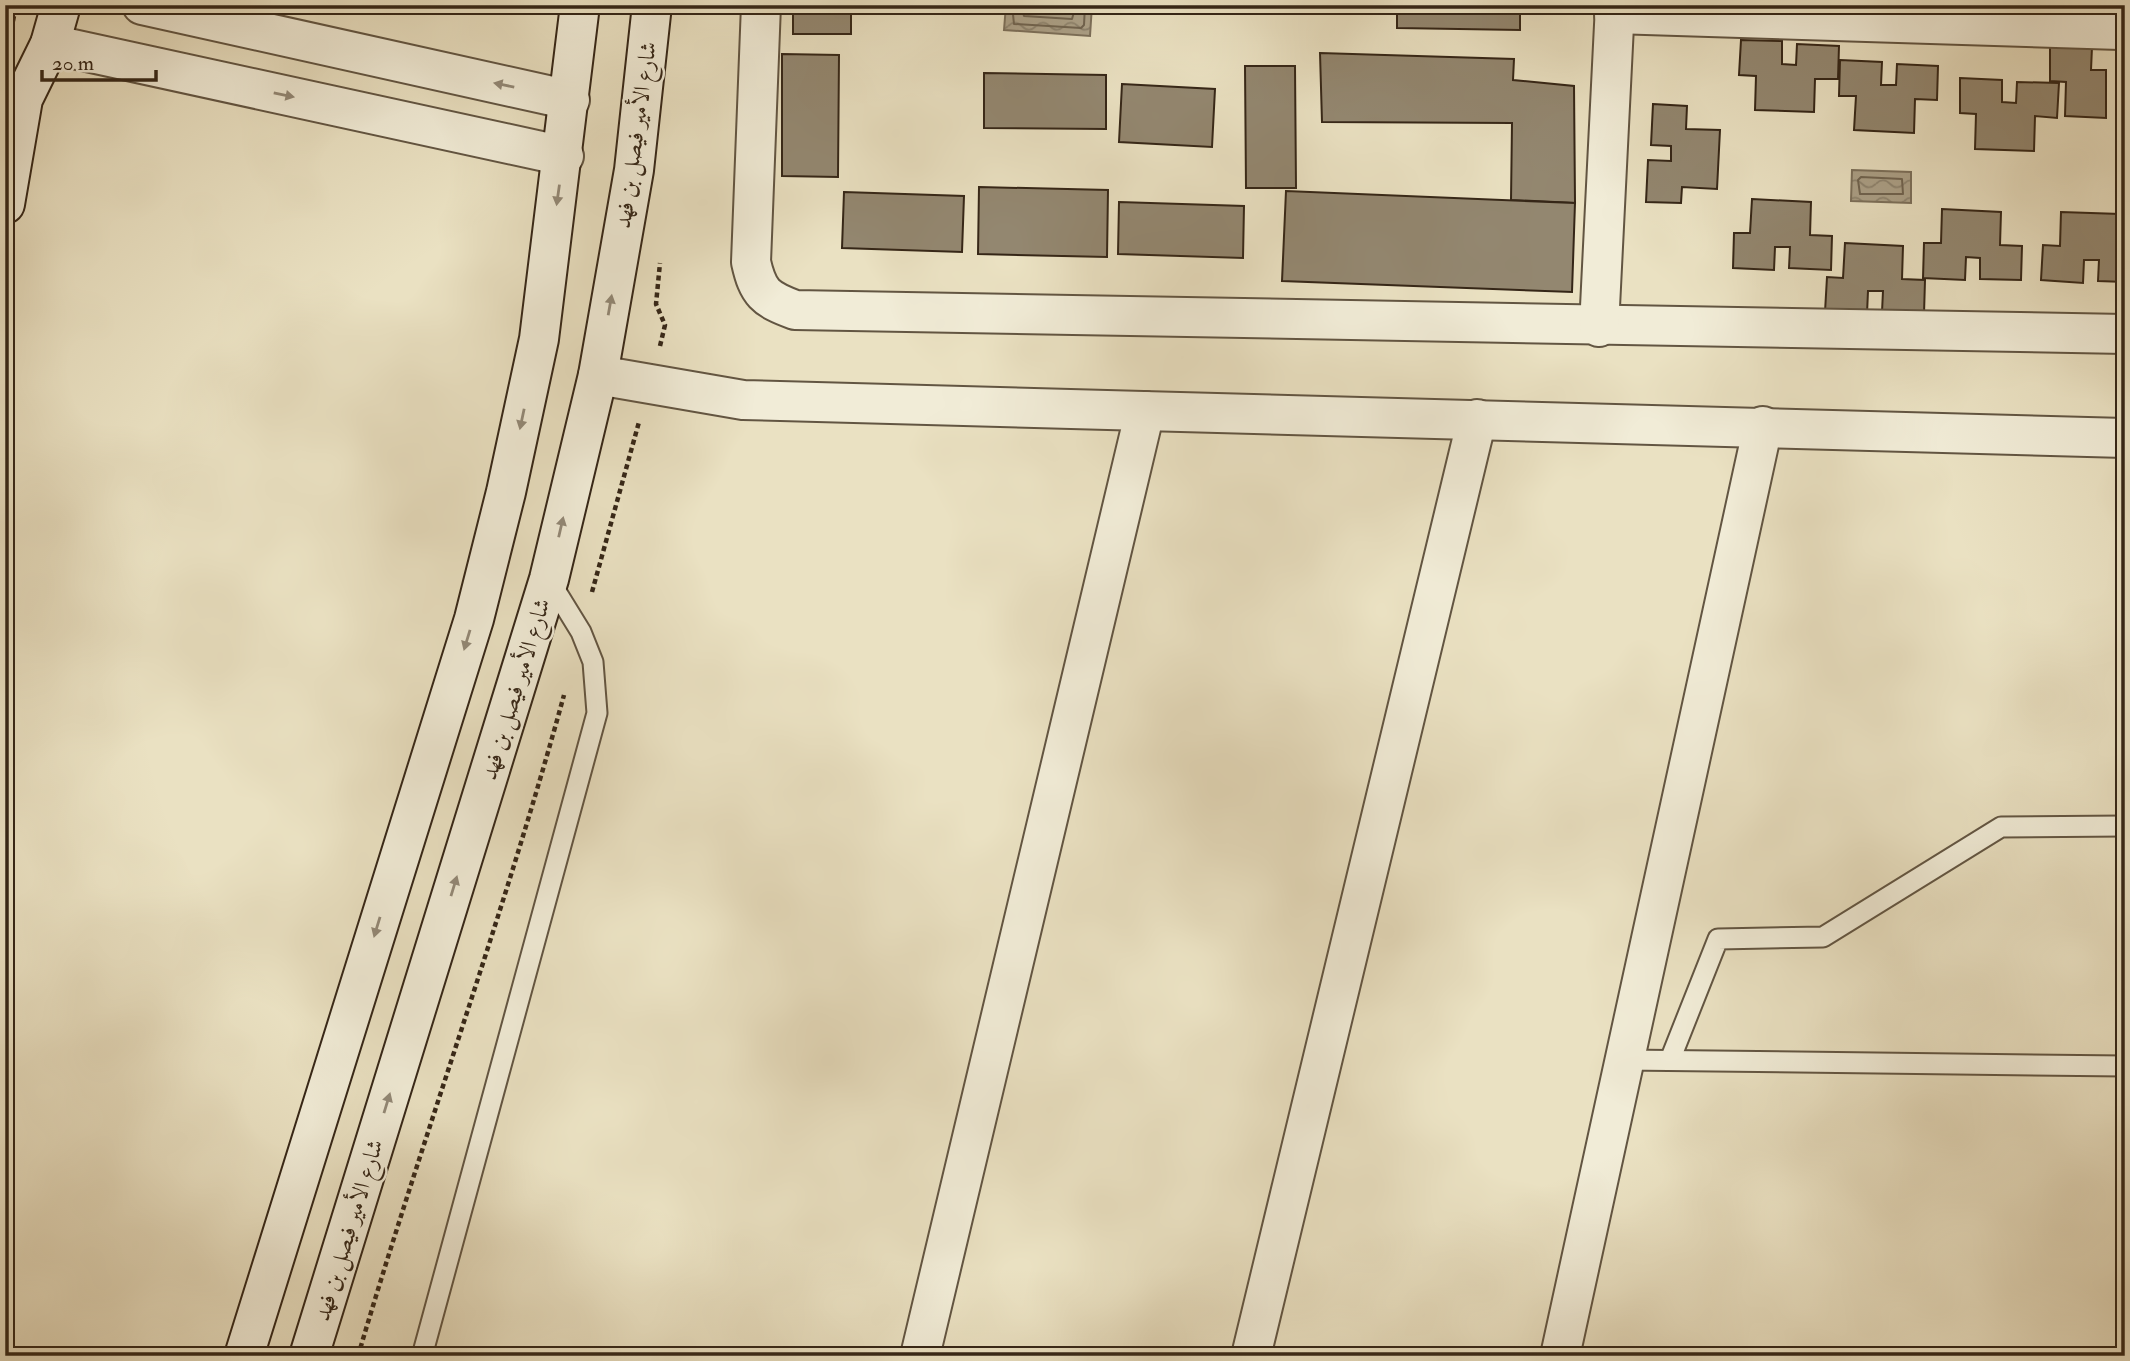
<svg xmlns="http://www.w3.org/2000/svg" width="2130" height="1361" viewBox="0 0 2130 1361" font-family="'IM FELL Double Pica',Amiri,serif">
<defs>
<pattern id="water-waves" width="16" height="10" patternUnits="userSpaceOnUse" patternTransform="scale(1.75)"><rect width="16" height="10" fill="#aca188"/><path d="M0 5q4-4 8 0t8 0" fill="none" stroke="#8d836e"/></pattern>
</defs>
<rect width="100%" height="100%" fill="#eae1c2"/>
<filter id="stains"><feTurbulence type="fractalNoise" baseFrequency=".00286" numOctaves="4"/><feColorMatrix values="0 0 0 0 .2 0 0 0 0 .09 0 0 0 0 .02 0 0 0 .5 -.17"/></filter>
<radialGradient id="worn" r=".72"><stop offset=".6" stop-color="#630" stop-opacity="0"/><stop offset="1" stop-color="#630" stop-opacity=".3"/></radialGradient>
<g fill="url(#water-waves)" stroke="#7c705b" stroke-width="2">
<path d="M1006 5H1092L1090 36 1004 30Z"/>
<path d="M1852 170 1911 172V203L1851 201Z"/>
</g>
<g fill="none" stroke-linecap="round" stroke-linejoin="round">
<g stroke="#706450" stroke-width="2">
<path d="M1012 5 1014 24 1081 28 1084 25 1085 5"/>
<path d="M1021 5 1024 16 1072 19 1076 5"/>
<path d="M1861 177 1902 179 1903 194H1860L1858 180Z"/>
</g>
</g>
<g fill="#938770" stroke="#352617" stroke-width="2">
<rect x="793" y="5" width="58" height="29"/>
<path d="M1397 5H1520V30L1397 28Z"/>
<path d="M1741 40 1782 41V64L1796 65 1797 44 1839 46 1838 79H1815L1814 112 1755 110 1756 76 1739 75Z"/>
<path d="M2050 46 2092 47 2091 70H2106V118L2065 116 2066 82 2050 81Z"/>
<path d="M1320 53 1514 59 1513 80 1574 86 1575 203 1511 200 1512 123 1322 122Z"/>
<path d="M782 54 839 55 838 177 782 176Z"/>
<path d="M1840 60 1882 62 1881 85H1896L1897 64 1938 66 1937 100 1915 99 1914 133 1854 130 1856 96H1839Z"/>
<path d="M1245 66H1295L1296 188H1246Z"/>
<path d="M984 73 1106 75V129L984 128Z"/>
<path d="M1960 78 2002 80V102L2016 103 2017 82 2059 83 2057 118 2035 116 2034 151 1975 149 1976 114 1960 113Z"/>
<path d="M1122 84 1215 89 1212 147 1119 142Z"/>
<path d="M1653 104 1687 106 1686 129 1720 130 1717 189 1682 187 1681 203 1646 202 1648 160 1671 161V146L1651 145Z"/>
<path d="M979 187 1108 190 1107 257 978 254Z"/>
<path d="M1286 191 1575 203 1572 292 1282 281Z"/>
<path d="M844 192 964 196 962 252 842 248Z"/>
<path d="M1752 199 1811 202 1810 235 1832 236 1831 270 1789 268 1790 247H1775L1774 270 1733 268 1734 233H1750Z"/>
<path d="M1119 202 1244 206 1243 258 1118 254Z"/>
<path d="M1942 209 2001 212 2000 245 2022 246 2021 280 1980 279V258L1966 257 1965 280 1923 278 1924 243H1941Z"/>
<path d="M2061 212 2120 214 2118 248H2125V282L2098 281 2099 260H2084L2083 283 2041 280 2043 245 2060 246Z"/>
<path d="M1845 243 1903 246 1902 279 1925 280 1924 314 1882 312 1883 291H1868L1867 314 1825 312 1827 277 1843 278Z"/>
</g>
<g fill="none" stroke-linecap="round" stroke-linejoin="round">
<defs>
<g id="lane">
<path d="M1624 1060 2125 1066"/>
<path d="M1670 1060 1718 939 1823 937 2001 827 2125 826"/>
<path d="M422 1356 597 713 593 662 581 632 549 580"/>
</g>
<g id="street">
<path d="M142 5 570 100"/>
<path d="M761 5 751 262C758 293 765 299 795 310L2125 334"/>
<path d="M1614 14 2120 30"/>
<path d="M50 44 564 156"/>
<path d="M1599 327 1615 5"/>
<path d="M598 375 743 400 2125 438"/>
<path d="M920 1356 1145 411"/>
<path d="M1251 1356 1477 419"/>
<path d="M1560 1356 1763 426"/>
</g>
<g id="secondary">
<path d="M5 204 23 99 50 44 61 5"/>
<path d="M244 1356 474 619 506 492 539 339 580 5"/>
<path d="M309 1356 549 579 598 375 634 170 652 5"/>
</g>
</defs>
<use href="#lane" stroke="#625542" stroke-width="23"/>
<use href="#street" stroke="#625542" stroke-width="42"/>
<use href="#secondary" stroke="#352617" stroke-width="42"/>
<g stroke="#352617" stroke-width="4.5" stroke-dasharray="5 3.5" stroke-linecap="butt">
<path d="M13 21 16 5"/>
<path d="M660 346 665 325 656 304 660 263"/>
<path d="M592 592 639 422"/>
<path d="M358 1356C423 1135 503 918 564 695"/>
</g>
<use href="#lane" stroke="#f1ecd7" stroke-width="19"/>
<use href="#street" stroke="#f1ecd7" stroke-width="38"/>
<use href="#secondary" stroke="#f1ecd7" stroke-width="38"/>
</g>
<defs><path id="oneway-solid" d="M-6-.8H1V-3.2L6.5 0L1 3.2V.8H-6Z" transform="scale(1.75)"/></defs>
<g fill="#938977">
<use href="#oneway-solid" transform="translate(504 85) rotate(-168)"/>
<use href="#oneway-solid" transform="translate(284 95) rotate(12)"/>
<use href="#oneway-solid" transform="translate(558 195) rotate(98)"/>
<use href="#oneway-solid" transform="translate(610 305) rotate(-80)"/>
<use href="#oneway-solid" transform="translate(522 419) rotate(102)"/>
<use href="#oneway-solid" transform="translate(561 527) rotate(-77)"/>
<use href="#oneway-solid" transform="translate(467 640) rotate(107)"/>
<use href="#oneway-solid" transform="translate(454 886) rotate(-73)"/>
<use href="#oneway-solid" transform="translate(377 927) rotate(107)"/>
<use href="#oneway-solid" transform="translate(387 1103) rotate(-73)"/>
</g>
<g text-anchor="middle" stroke-width="5" stroke-linejoin="round" paint-order="stroke">
<g font-size="23" fill="#352617" stroke="#f1ecd7">
<text transform="translate(635 135) rotate(-82)" y="8">شارع الأمير فيصل بن فهد</text>
<text transform="translate(515 689) rotate(-73)" y="8">شارع الأمير فيصل بن فهد</text>
<text transform="translate(348 1230) rotate(-73)" y="8">شارع الأمير فيصل بن فهد</text>
</g>
</g>
<rect width="2130" height="1361" fill="none" stroke="#eae1c2" stroke-width="28"/>
<rect x="7" y="7" width="2116" height="1347" fill="none" stroke="#352617" stroke-width="3.5"/>
<rect x="14" y="14" width="2102" height="1333" fill="none" stroke="#352617" stroke-width="2"/>
<path d="M42 70v10h114v-10" fill="none" stroke="#352617" stroke-width="3.5"/>
<text x="52" y="70" font-size="21" fill="#352617" stroke="#f1ecd7" stroke-width="5" paint-order="stroke">20 m</text>
<rect width="100%" height="100%" filter="url(#stains)"/>
<rect width="100%" height="100%" fill="url(#worn)"/>
</svg>
